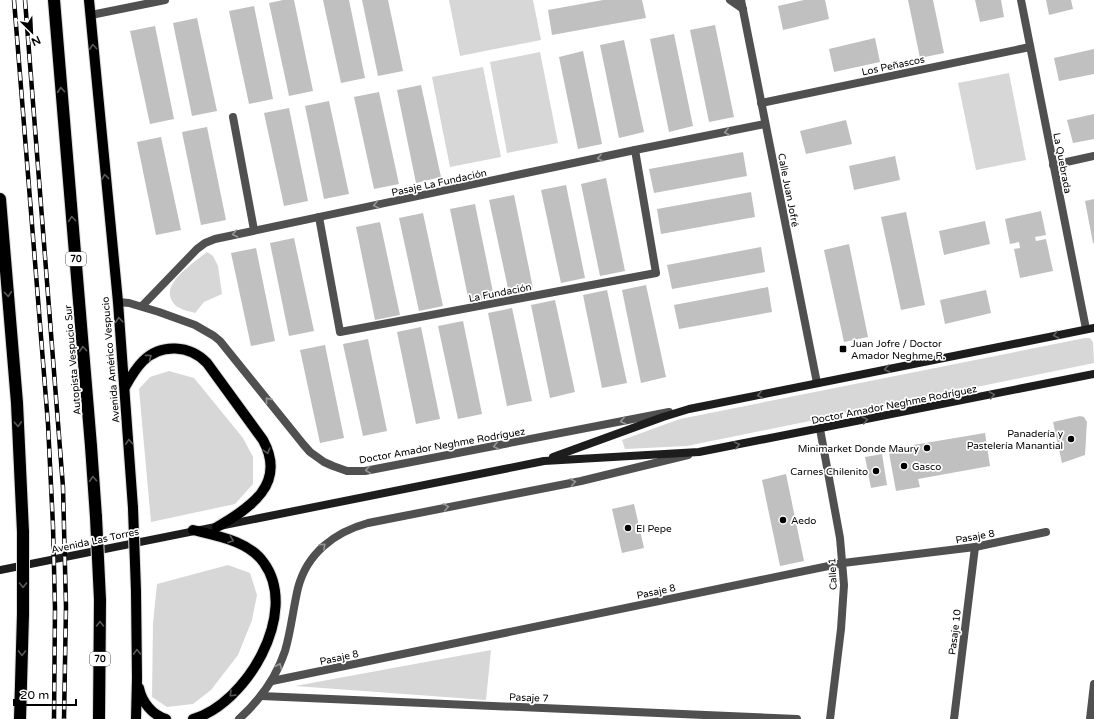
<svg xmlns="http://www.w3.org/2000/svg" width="1094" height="719" viewBox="0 0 1094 719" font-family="'Varela Round',sans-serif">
<rect width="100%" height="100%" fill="#fff"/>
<g fill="#d7d7d7">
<path d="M449 0H533L541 40 460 56Z"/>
<path d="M540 52 558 143 507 153 490 62Z"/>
<path d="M483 67 501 157 450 167 432 77Z"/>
<path d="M1009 73 1026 160 976 170 958 83Z"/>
<path d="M207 252 213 256 218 266 222 294 204 302 195 313C190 311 184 311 180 308 176 307 173 303 171 299 163 282 195 262 207 252Z"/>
<path d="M1085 338H1090L1093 342 1094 363 687 446 625 449 622 440 680 419Z"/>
<path d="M169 371 194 378 243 438 253 457V484L235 504 151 522 139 389 150 377Z"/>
<path d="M228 565 250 573 257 595 252 620 238 655 211 690 193 704 167 707 152 697 153 623 157 584Z"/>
<path d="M491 650 486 700 295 686Z"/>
</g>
<g fill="#c0c0c0">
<path d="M283 0H294L313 91 289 96 269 3Z"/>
<path d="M323 0H349L365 78 341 83Z"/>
<path d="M362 0H388L403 71 378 76Z"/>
<path d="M603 0H642L646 18 552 35 548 10Z"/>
<path d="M804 0H825L829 19 783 30 778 6Z"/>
<path d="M908 0H933L944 53 920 58Z"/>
<path d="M975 0H1001L1004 17 980 22Z"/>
<path d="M1046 0H1071L1073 9 1049 15Z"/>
<path d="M254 6 273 99 249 104 229 11Z"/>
<path d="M197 18 217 111 192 116 173 23Z"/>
<path d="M715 25 734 117 709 122 690 30Z"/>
<path d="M155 26 174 119 150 124 130 31Z"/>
<path d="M674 34 693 126 669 132 650 39Z"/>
<path d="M875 38 880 62 834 72 829 49Z"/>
<path d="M624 40 644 132 619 138 600 45Z"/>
<path d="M1094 49V74L1059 81 1054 58Z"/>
<path d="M583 51 602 144 578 149 559 57Z"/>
<path d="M421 85 441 177 416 183 397 90Z"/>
<path d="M379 92 399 184 374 189 354 97Z"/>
<path d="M329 101 349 194 324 199 305 106Z"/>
<path d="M289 108 308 201 284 206 264 113Z"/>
<path d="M1094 114V139L1073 143 1067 120Z"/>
<path d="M846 120 852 144 806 154 800 131Z"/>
<path d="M207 127 226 220 201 225 182 132Z"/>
<path d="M161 137 181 230 156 235 137 142Z"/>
<path d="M743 152 747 176 654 193 649 169Z"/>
<path d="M895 156 900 180 854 190 849 166Z"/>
<path d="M606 178 625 271 600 276 581 184Z"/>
<path d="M566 185 585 278 561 283 541 190Z"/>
<path d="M751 192 755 217 661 234 657 209Z"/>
<path d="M514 195 533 288 509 293 489 200Z"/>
<path d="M1094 199V243H1093L1085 201Z"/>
<path d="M475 204 494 297 469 302 450 209Z"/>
<path d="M1041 211 1046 235 1035 237 1036 241 1046 239 1053 271 1020 278 1014 249 1020 248 1019 242 1010 244 1005 219Z"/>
<path d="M906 212 925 305 901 310 881 217Z"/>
<path d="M423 213 443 306 419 311 399 218Z"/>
<path d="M985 221 990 244 944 255 939 231Z"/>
<path d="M380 222 400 315 375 320 356 227Z"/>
<path d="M294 238 314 331 289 336 270 243Z"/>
<path d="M849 244 868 337 844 342 824 250Z"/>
<path d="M761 247 765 272 672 289 667 265Z"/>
<path d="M256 248 275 341 251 346 231 253Z"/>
<path d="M646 285 666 377 641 383 622 290Z"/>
<path d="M768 287 772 312 679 329 674 305Z"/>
<path d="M607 290 627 383 602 388 583 295Z"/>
<path d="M986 290 991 313 945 324 940 300Z"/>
<path d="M555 300 575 392 550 398 531 305Z"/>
<path d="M512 308 532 401 507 406 488 313Z"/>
<path d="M463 321 482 414 458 419 438 326Z"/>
<path d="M421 327 440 419 416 424 397 332Z"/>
<path d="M368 339 387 431 363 436 343 344Z"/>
<path d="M325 345 344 438 320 443 300 350Z"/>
<path d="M1080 416 1084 417 1087 422 1085 455 1062 463 1053 422Z"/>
<path d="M985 433 990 466 918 479 920 487 896 491 889 453 913 448V445Z"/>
<path d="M882 454 887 485 871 488 865 457Z"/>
<path d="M786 474 804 561 780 566 762 480Z"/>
<path d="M634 504 644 548 622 553 612 509Z"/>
</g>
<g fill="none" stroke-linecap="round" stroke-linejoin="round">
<defs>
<g id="primary">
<path d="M89 0 118 302 133 508"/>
<path d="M125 387C130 378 135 369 143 361 161 343 190 345 207 363L263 440C287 484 250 508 217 527"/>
<path d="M139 688C142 702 152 715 166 719"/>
<path d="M136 719 137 678 136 591"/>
<path d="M193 719C246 704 300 613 264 563 249 541 218 536 193 530"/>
</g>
<g id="motorway">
<path d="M54 0 91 446 96 517"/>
<path d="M0 199 17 403 23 532"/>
<path d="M20 719 23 614"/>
<path d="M99 719 100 600"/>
</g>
</defs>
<use href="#primary" stroke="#dbdbdb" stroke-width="12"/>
<use href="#motorway" stroke="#dbdbdb" stroke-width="14"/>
<g stroke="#505050" stroke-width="8">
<path d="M730 0 743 9"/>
<path d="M741 0 817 383"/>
<path d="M1021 0 1086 329"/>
<path d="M91 15 165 0"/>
<path d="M761 103 1030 47"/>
<path d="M233 117 254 230"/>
<path d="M1053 165 1094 156"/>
<path d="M319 217 340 332 656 273 635 150"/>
<path d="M142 306 197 249 205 243 215 239 635 150 765 124"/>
<path d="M820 429 840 538 844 585 841 629 830 719"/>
<path d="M272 681 843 563 975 547 1046 532"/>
<path d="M261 696 797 719"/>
<path d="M954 719 975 547"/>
</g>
<g stroke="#505050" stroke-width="8">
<path d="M118 302 129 303 159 312 195 325 214 336 220 341 303 444 310 452 324 462 333 466 347 471H365L669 412"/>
<path d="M239 719C260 700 276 678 285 651 291 631 293 609 298 588 307 553 335 532 368 523L581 481 688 455"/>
<path d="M1090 719 1094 684"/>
</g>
<g stroke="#1d1d1d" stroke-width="8">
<path d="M553 457 663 417 689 409 1094 328"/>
<path d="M0 570 544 461 699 452 1094 374"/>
</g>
<use href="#primary" stroke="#000" stroke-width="10"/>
<use href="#motorway" stroke="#000" stroke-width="12"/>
<defs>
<g id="rail">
<path d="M14 0 48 424 53 526 55 609 54 719"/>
<path d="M25 0 63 487 66 607 64 719"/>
</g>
</defs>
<use href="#rail" stroke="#000" stroke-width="4.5"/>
<use href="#rail" stroke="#fff" stroke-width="3" stroke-dasharray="9" stroke-linecap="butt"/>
<defs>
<path id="primary-bridge" d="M133 508 136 591"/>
<g id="motorway-bridge">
<path d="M96 517 100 600"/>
<path d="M23 532V614"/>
</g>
</defs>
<use href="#primary-bridge" stroke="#dbdbdb" stroke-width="12" stroke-linecap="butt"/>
<use href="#motorway-bridge" stroke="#dbdbdb" stroke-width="14" stroke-linecap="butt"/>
<use href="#primary-bridge" stroke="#000" stroke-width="10"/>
<use href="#motorway-bridge" stroke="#000" stroke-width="12"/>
</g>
<defs><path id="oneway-chevron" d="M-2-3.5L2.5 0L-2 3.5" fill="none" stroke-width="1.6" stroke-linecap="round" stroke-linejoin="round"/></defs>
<g stroke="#595959">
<use href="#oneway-chevron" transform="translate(93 47) rotate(-95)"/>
<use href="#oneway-chevron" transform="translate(61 90) rotate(-95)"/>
<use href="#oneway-chevron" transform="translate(105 177) rotate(-96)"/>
<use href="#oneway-chevron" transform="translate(72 219) rotate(-95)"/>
<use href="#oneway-chevron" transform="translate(8 294) rotate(85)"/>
<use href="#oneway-chevron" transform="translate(119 320) rotate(-95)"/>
<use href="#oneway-chevron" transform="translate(83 349) rotate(-95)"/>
<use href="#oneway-chevron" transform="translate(149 357) rotate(-36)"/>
<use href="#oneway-chevron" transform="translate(18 424) rotate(87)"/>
<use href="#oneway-chevron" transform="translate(129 442) rotate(-94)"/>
<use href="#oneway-chevron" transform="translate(267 451) rotate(73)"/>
<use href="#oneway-chevron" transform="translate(93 479) rotate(-94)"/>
<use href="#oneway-chevron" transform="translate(231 540) rotate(20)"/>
<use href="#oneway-chevron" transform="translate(23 585) rotate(90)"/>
<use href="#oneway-chevron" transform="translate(100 624) rotate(-90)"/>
<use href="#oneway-chevron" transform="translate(137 652) rotate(-91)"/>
<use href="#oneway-chevron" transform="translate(22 653) rotate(91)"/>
<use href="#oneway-chevron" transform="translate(232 694) rotate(136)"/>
</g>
<g stroke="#969696">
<use href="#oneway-chevron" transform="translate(727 132) rotate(169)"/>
<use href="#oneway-chevron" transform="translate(600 158) rotate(168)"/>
<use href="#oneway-chevron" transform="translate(376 205) rotate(168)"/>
<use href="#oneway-chevron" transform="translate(235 234) rotate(168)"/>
<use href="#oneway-chevron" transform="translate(268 400) rotate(-129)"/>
<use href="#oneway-chevron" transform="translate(623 421) rotate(169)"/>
<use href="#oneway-chevron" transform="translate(496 446) rotate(169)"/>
<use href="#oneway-chevron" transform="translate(368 470) rotate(172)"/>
<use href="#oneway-chevron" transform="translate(573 482) rotate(-11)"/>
<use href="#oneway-chevron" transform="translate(446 507) rotate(-11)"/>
<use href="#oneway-chevron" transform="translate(323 546) rotate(-43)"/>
<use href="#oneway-chevron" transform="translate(279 666) rotate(-67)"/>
</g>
<g stroke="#616161">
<use href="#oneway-chevron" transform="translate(1056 335) rotate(169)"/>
<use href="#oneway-chevron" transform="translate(887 369) rotate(169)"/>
<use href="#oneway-chevron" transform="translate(760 395) rotate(169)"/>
<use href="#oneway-chevron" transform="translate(992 395) rotate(-11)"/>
<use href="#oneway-chevron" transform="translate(865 420) rotate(-11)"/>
<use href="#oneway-chevron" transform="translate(737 445) rotate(-11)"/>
</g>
<g fill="#000" stroke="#fff" stroke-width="1.5">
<rect x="839" y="345" width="8" height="8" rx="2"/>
<circle cx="1071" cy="439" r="4"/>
<circle cx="927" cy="448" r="4"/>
<circle cx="904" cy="466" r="4"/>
<circle cx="876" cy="471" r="4"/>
<circle cx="783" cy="520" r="4"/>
<circle cx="628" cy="528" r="4"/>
</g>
<g text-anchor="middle" stroke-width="3.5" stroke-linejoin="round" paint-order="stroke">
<g fill="#fff" stroke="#4c4c4c" stroke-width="1">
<rect x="66" y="252" width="20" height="14" rx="3"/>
<rect x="90" y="652" width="20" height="14" rx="3"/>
</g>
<g font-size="9" font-weight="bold" fill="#000">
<text x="76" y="262">70</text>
<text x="100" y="662">70</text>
</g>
<g font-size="10" fill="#000" stroke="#fff">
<text transform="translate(893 65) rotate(-12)" y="4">Los Peñascos</text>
<text transform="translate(1063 163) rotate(79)" y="4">La Quebrada</text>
<text transform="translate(439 182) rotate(-12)" y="4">Pasaje La Fundación</text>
<text transform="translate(789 190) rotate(79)" y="4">Calle Juan Jofré</text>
<text transform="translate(500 292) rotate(-11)" y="4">La Fundación</text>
<text transform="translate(72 360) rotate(-95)" y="4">Autopista Vespucio Sur</text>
<text transform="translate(110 360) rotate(-95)" y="4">Avenida Américo Vespucio</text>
<text transform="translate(894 404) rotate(-11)" y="4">Doctor Amador Neghme Rodríguez</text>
<text transform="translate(442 445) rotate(-10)" y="4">Doctor Amador Neghme Rodríguez</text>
<text transform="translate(975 536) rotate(-10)" y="4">Pasaje 8</text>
<text transform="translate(95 540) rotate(-12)" y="4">Avenida Las Torres</text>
<text transform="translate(832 574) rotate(-93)" y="4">Calle 1</text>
<text transform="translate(656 591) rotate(-12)" y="4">Pasaje 8</text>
<text transform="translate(954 632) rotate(-83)" y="4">Pasaje 10</text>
<text transform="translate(339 657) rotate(-12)" y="4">Pasaje 8</text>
<text transform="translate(529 697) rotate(2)" y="4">Pasaje 7</text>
</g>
<g font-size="10" fill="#000" stroke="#fff" text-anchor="start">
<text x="851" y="347">Juan Jofre / Doctor<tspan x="851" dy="12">Amador Neghme R.</tspan></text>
<text x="1063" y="437" text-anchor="end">Panadería y<tspan x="1063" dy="12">Pastelería Manantial</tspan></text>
<text x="919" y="452" text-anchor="end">Minimarket Donde Maury</text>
<text x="912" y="470">Gasco</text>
<text x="868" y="475" text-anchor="end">Carnes Chilenito</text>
<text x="791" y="524">Aedo</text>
<text x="636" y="532">El Pepe</text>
</g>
</g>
<g transform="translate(32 32) rotate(156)" stroke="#ffffff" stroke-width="3" paint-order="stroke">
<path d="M0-3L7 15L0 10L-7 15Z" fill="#000000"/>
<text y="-6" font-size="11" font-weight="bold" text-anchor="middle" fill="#000000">N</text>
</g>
<path d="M14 699v6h62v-6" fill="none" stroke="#000000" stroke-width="2"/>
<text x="20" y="699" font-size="12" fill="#000000" stroke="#ffffff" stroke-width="3" paint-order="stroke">20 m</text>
</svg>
